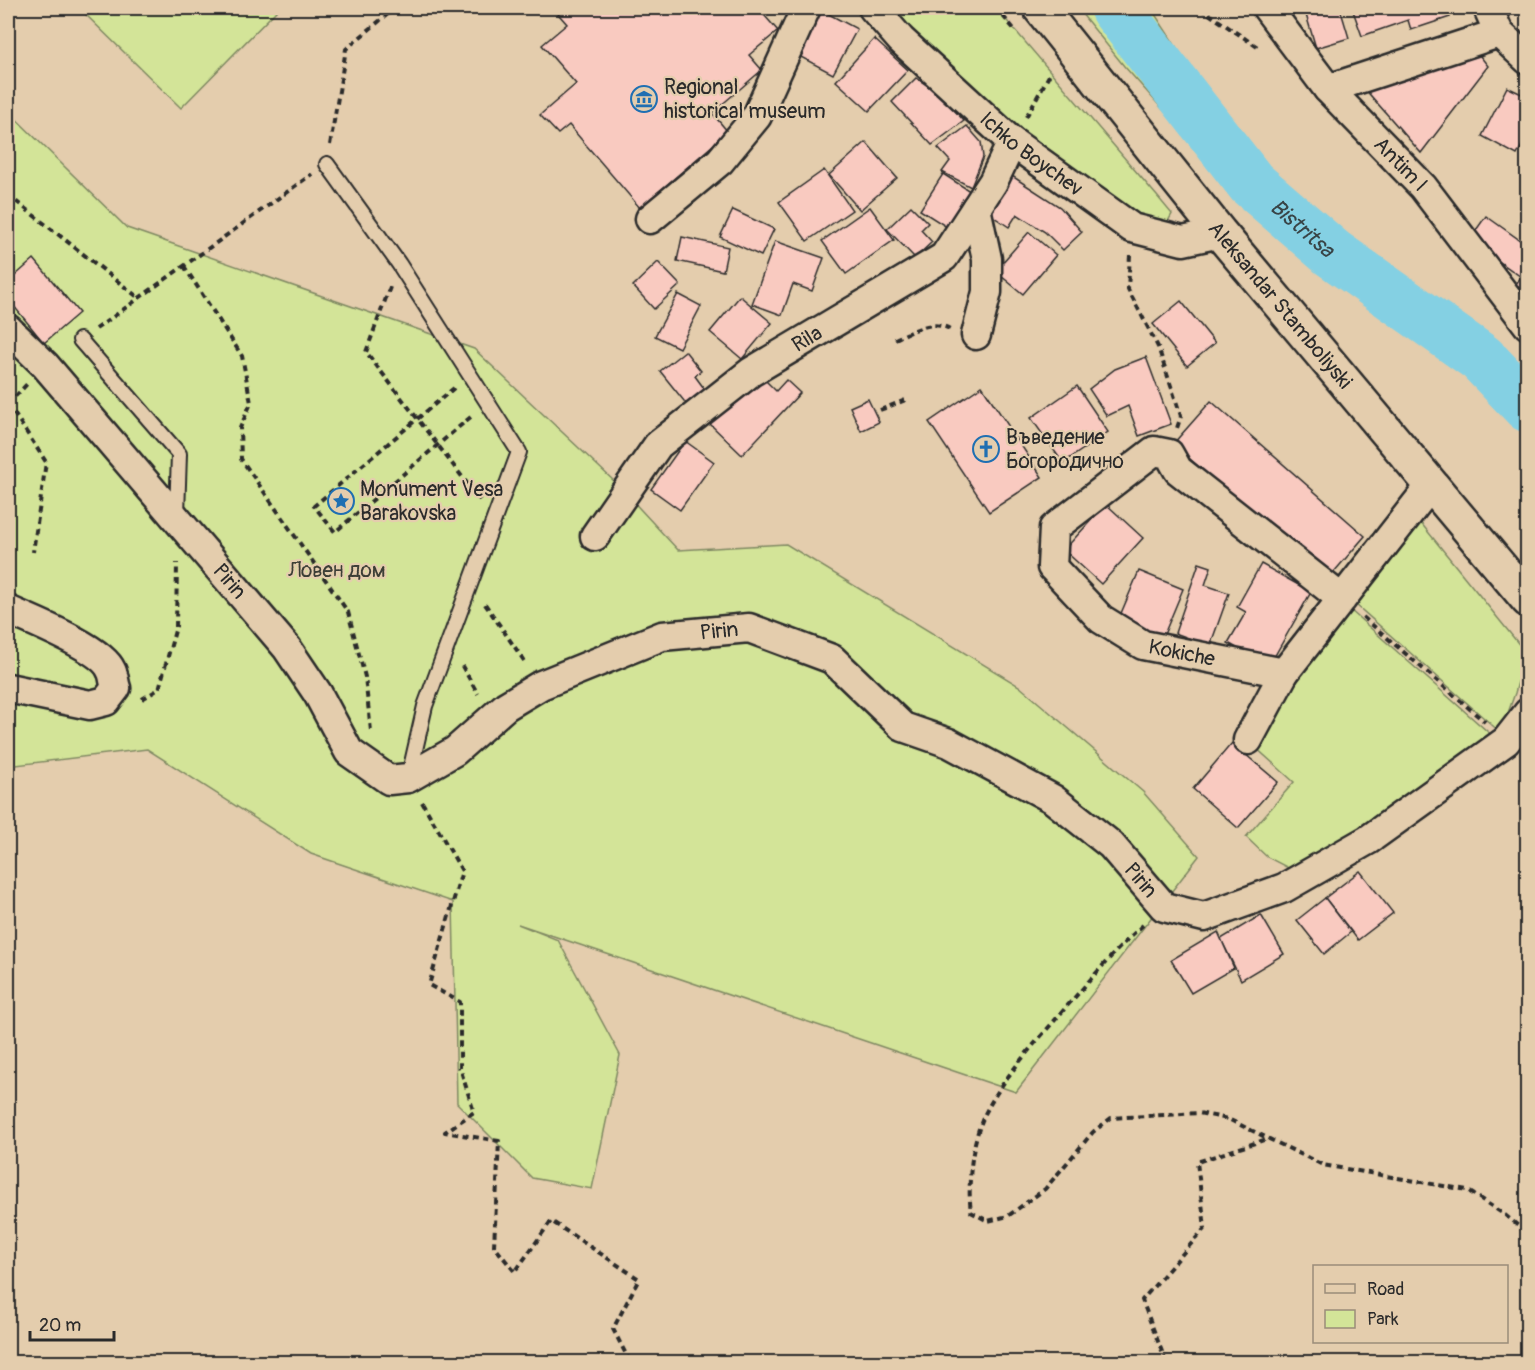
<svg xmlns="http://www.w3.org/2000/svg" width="1535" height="1370" viewBox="0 0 1535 1370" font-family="Pangolin,sans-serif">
<rect width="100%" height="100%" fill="#e4cdad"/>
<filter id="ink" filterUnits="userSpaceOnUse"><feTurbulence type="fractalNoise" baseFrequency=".0167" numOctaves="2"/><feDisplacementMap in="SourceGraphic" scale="12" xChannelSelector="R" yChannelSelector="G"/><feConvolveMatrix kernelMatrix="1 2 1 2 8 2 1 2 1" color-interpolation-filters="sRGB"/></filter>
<g filter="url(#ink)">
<g fill="#d3e498" stroke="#7f8862" stroke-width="1.5">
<path d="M79 8H279L181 108Z"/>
<path d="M890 8H996L1157 196 1172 214 1167 223 1147 224 1020 142Z"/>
<path d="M1077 8H1151L1227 125 1223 177 1124 66Z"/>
<path d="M8 111 127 228 474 349 615 482 678 550 786 544 1019 686 1143 792 1199 856 1016 1092 518 924 558 940 620 1055 592 1189 532 1178 457 1103 453 902 311 854 147 749 8 766Z"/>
<path d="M1412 512 1526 653 1515 693 1501 733 1354 603Z"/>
<path d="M1350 610 1497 740 1294 871 1267 857 1246 837 1294 782 1254 746 1297 678Z"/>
</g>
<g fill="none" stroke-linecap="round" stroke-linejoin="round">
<path stroke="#84d0e3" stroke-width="51" id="s1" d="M1115 8 1251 183 1332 253 1481 358 1528 407"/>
</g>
<g fill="#f9cac0" stroke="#2b2b2b" stroke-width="1.5">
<path d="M553 8H758L778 31 749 55 762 70 712 113 728 132 640 208 569 125 558 134 540 115 576 84 542 45 567 24Z"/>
<path d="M1304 8H1340L1349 38 1316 48Z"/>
<path d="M1352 8H1446L1450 17 1411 30 1408 20 1362 36Z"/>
<path d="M821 10 857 29 833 74 797 55Z"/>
<path d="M874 39 908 70 869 111 836 81Z"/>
<path d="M1476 51 1488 66 1421 153 1364 88Z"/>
<path d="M916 78 941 95 964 121 932 145 892 102Z"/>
<path d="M1507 87 1528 97V134L1517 155 1482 136Z"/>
<path d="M967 126 981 142 983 157 971 187 942 172 950 161 938 148Z"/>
<path d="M866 142 897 178 860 210 829 175Z"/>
<path d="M824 170 852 210 807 241 779 202Z"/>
<path d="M943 174 973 193 950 229 920 210Z"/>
<path d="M1012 176 1060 207 1082 232 1063 250 1045 232 1017 214 1009 227 988 213Z"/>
<path d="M911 206 928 223 921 230 932 242 915 258 887 229Z"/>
<path d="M870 207 894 240 846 274 822 241Z"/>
<path d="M733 210 774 229 761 256 720 237Z"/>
<path d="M1486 216 1528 246V305L1510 293 1521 277 1469 240Z"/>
<path d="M1029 232 1056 255 1023 294 995 271Z"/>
<path d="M682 237 728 247 723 271 677 261Z"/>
<path d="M775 241 824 258 812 291 793 284 782 315 752 304Z"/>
<path d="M34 259 79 313 44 343 8 299V282Z"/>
<path d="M658 262 680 285 654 309 633 286Z"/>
<path d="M678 294 701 306 679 348 655 336Z"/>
<path d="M740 296 772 323 742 359 710 332Z"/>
<path d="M1181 301 1215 343 1187 366 1153 324Z"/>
<path d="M685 351 701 371 695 376 706 391 688 406 660 371Z"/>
<path d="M1146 357 1171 424 1139 436 1128 406 1107 416 1089 389 1115 369Z"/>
<path d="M758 373 776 391 786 380 800 393 742 455 710 424Z"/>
<path d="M982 386 1042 477 989 512 929 422Z"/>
<path d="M1077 386 1108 432 1063 463 1031 418Z"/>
<path d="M868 399 879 422 861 431 850 407Z"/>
<path d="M1211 401 1365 536 1327 580 1173 444Z"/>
<path d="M685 441 714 462 680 510 651 489Z"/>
<path d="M1106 504 1143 538 1101 584 1064 550Z"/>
<path d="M1199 563 1211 567 1205 585 1229 593 1210 646 1175 633Z"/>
<path d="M1261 564 1311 592 1269 666 1228 643 1246 612 1237 607Z"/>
<path d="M1139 571 1183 589 1163 637 1119 618Z"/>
<path d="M1232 743 1278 782 1238 828 1193 789Z"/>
<path d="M1360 871 1393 913 1358 940 1325 898Z"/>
<path d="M1325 898 1351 932 1324 954 1297 920Z"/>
<path d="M1261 915 1284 954 1241 980 1221 939Z"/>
<path d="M1218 932 1234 968 1191 993 1171 960Z"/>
</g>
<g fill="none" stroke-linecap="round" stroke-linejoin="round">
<defs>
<g id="lane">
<path d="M327 164 399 264 519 452 425 706 409 776"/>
<path d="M80 340 179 454 177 514"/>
</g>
<g id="street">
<path id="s2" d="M873 8 901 40 1012 142 1132 228 1183 241 1220 233"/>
<path id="s3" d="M1267 8 1328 89 1423 187 1528 325"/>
<path d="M1488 8 1499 33 1528 60"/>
<path d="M1328 89 1499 33"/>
<path d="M650 219 720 161 757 116 806 8"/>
<path id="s4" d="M8 329 45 365 287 648 318 694 349 752 389 780 408 778 455 751 506 706 541 685 662 636 749 628 832 659 903 727 949 743 1053 799 1111 845 1164 907 1204 917 1284 888 1368 840 1506 741 1528 713"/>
<path d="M976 335 987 292V259L976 208"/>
<path id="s5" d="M595 536 658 445 751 372 944 257 993 182 1012 142"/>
<path id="s6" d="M1342 599 1178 470 1169 454 1154 451 1054 528 1052 567 1101 619 1143 645 1284 673 1431 485"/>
<path d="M8 610C30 620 102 648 111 670 114 675 114 683 116 688L106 701 90 705 8 688"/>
<path d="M1248 740 1284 673"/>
</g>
<g id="secondary">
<path id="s7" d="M1040 8 1220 233 1528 600"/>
</g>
</defs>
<use href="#lane" stroke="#2b2b2b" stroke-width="18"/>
<use href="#street" stroke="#2b2b2b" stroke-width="33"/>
<use href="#secondary" stroke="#2b2b2b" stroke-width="38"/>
<g stroke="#2b2b2b" stroke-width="4" stroke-dasharray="6 4.5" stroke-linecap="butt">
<path d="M996 8 1015 30"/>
<path d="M1200 8 1259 48"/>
<path d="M1026 117 1051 72"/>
<path d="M330 145 346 49 395 8"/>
<path d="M8 195 139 298"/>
<path d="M1130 255 1128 289 1158 347 1181 416 1177 428"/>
<path d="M184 266 242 356 251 403 240 428 241 459 348 612 365 677 371 731"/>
<path d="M390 287 366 352 480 500"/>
<path d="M96 329 312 174"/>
<path d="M895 339C913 331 931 319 950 329"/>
<path d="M454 388 314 506 335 532 473 415"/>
<path d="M8 404 27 384"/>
<path d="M8 404 46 462 33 552"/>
<path d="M880 410 908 399"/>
<path d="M485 604 525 662"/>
<path d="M1363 617 1485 722"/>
<path d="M462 666 478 694"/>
<path d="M142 699 159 689 176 627 177 563"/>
<path d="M422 802 462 871 429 985 460 1002V1068L474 1112 445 1132 499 1141 494 1246 515 1272 551 1221 639 1279 613 1329 630 1362"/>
<path d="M1143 925C1115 950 1092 978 1068 1005 1040 1038 1007 1072 987 1110 972 1137 967 1182 971 1212L988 1221 1008 1216 1045 1189 1093 1132 1111 1118 1199 1113 1228 1119 1323 1165 1467 1190 1505 1215 1528 1234"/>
<path d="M1166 1362 1142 1300 1205 1228 1197 1162 1267 1139"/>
</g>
<use href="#lane" stroke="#e4cdad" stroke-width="14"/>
<use href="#street" stroke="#e4cdad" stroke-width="28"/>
<use href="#secondary" stroke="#e4cdad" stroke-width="33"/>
</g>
</g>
<defs>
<symbol id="museum-ring" viewBox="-11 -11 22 22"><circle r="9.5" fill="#e4cdad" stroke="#1f6fb2" stroke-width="1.5"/><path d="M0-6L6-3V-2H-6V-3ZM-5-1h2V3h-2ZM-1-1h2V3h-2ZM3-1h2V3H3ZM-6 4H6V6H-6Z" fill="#1f6fb2"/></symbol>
<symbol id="church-ring" viewBox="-11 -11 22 22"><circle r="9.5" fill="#e4cdad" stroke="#1f6fb2" stroke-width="1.5"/><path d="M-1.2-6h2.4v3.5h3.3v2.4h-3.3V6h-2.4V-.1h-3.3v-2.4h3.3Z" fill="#1f6fb2"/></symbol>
<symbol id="sight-ring" viewBox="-11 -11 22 22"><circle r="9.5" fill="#e4cdad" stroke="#1f6fb2" stroke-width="1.5"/><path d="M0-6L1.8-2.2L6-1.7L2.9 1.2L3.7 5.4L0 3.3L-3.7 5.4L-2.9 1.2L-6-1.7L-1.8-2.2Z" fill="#1f6fb2"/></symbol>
</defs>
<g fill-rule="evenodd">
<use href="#museum-ring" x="629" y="84" width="30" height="30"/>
<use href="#church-ring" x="971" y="434" width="30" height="30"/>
<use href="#sight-ring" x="326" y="486" width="30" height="30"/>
</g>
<g text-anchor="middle" stroke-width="4.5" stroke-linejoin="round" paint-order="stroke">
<g font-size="21" fill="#2b2b2b" stroke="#e4cdad" text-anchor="start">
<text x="664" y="94">Regional<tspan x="664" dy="24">historical museum</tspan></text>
<text x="1006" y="444">Въведение<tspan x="1006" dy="24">Богородично</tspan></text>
<text x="360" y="496">Monument Vesa<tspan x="360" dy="24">Barakovska</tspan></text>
</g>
<g font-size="21" fill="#2b2b2b" stroke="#e4cdad">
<text dy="7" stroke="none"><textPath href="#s2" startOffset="216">Ichko Boychev</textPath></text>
<text dy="7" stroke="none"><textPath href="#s3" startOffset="206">Antim I</textPath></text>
<text dy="7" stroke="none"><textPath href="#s7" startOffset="382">Aleksandar Stamboliyski</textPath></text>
<text dy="7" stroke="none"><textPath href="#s5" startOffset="294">Rila</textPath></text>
<text dy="7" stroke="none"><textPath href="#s4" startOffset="336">Pirin</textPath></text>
<text dy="7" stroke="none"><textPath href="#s4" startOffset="964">Pirin</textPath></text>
<text dy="7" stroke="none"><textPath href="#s6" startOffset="568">Kokiche</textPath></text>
<text dy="7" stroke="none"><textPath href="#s4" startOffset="1468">Pirin</textPath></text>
</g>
<g font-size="21" fill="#3c3e36" stroke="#e4cdad">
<text x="337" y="577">Ловен дом</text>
</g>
<g font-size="22" font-style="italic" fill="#384447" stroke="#e4cdad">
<text dy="8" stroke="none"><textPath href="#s1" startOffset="290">Bistritsa</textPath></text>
</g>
</g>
<rect width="1535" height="1370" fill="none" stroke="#e4cdad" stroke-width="30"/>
<rect x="15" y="15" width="1505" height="1340" fill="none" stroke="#2b2b2b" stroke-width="2" filter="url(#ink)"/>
<rect x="1313" y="1265" width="195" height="78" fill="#e4cdad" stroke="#9a8c79" stroke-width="1.5"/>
<rect x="1325" y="1284" width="30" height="9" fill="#e4cdad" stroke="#9a8c79" stroke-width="1.5"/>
<text x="1367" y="1295" font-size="18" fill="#2b2b2b">Road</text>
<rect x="1325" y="1310" width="30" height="18" fill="#d3e498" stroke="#9a8c79" stroke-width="1.5"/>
<text x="1367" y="1325" font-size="18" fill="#2b2b2b">Park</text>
<path d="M30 1331v9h84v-9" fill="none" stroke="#2b2b2b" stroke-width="3"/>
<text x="39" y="1331" font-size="18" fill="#2b2b2b" stroke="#e4cdad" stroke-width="4.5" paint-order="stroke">20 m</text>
</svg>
